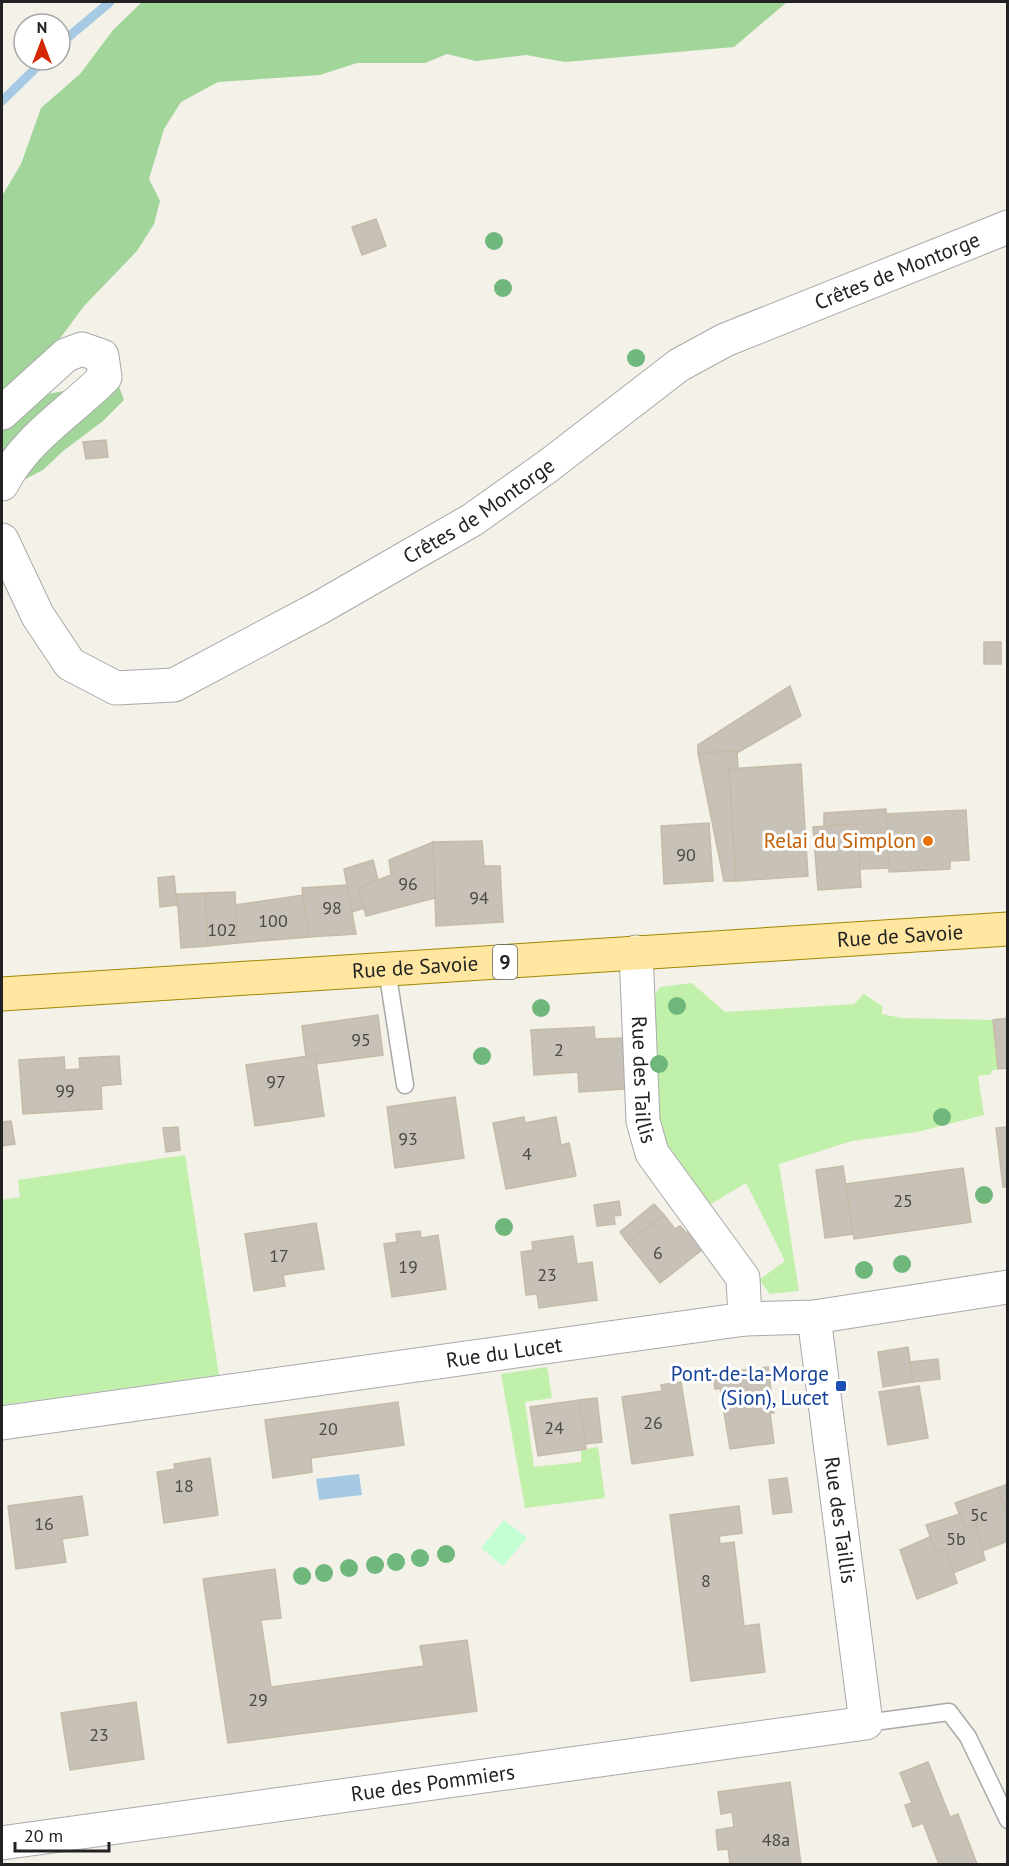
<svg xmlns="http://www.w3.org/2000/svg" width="1009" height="1866" viewBox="0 0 1009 1866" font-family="'PT Sans',sans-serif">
<rect width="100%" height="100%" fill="#f3f1e8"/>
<g fill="#c1f0ab">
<path d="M692 983 725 1012 854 1004 864 994 882 1006V1014L901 1018 993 1020 998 1069 991 1071V1074L978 1076 984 1115 917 1132 852 1141 779 1164 799 1291 770 1294 759 1280 785 1261 746 1183 706 1207 658 1136 652 1008 655 994 660 987Z"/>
<path d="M185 1155 219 1375 2 1405V1200L20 1197 18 1180Z"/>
<path d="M547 1367 552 1398 525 1402 534 1467 581 1462V1450L598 1447 605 1498 525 1508 501 1374Z"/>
</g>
<g fill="#a1d59a">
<path d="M142 2H787L734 47 565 62 526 55 476 61 447 54 425 63H357L320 75 218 82 181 102 164 129 149 179 160 201 154 224 137 251 84 306 61 337 2 399V196L21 164 41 108 80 74 113 30Z"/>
<path d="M117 381 124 400 103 421 63 451 43 470 14 485 2 465V424L37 396Z"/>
</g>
<path fill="#c4fed3" d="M504 1520 527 1538 503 1566 481 1548Z"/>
<path fill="#a6cae3" d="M359 1474 362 1495 319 1500 316 1479Z"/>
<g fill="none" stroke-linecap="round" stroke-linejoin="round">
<g stroke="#a6cae3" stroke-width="9">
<path d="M60 44 110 2"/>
<path d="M2 101 44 60"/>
</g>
</g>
<g fill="#c8c1b7" stroke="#c6bba9" stroke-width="1.5">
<path d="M376 219 386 246 362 255 352 227Z"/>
<path d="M106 440 108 457 86 459 83 442Z"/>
<rect x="984" y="642" width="17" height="22"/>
<path d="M790 686 801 716 737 753V751L698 753V745Z"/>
<path d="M737 751 738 769H729L736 881H724L698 753Z"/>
<path d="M801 764 808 876 736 881 729 769Z"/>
<path d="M886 809 889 868 860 869 857 824 824 826V813Z"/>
<path d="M966 810 969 860 950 861V869L889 872 886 814Z"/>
<path d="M709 823 713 881 664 884 661 826Z"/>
<path d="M857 824 861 887 818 890 813 827Z"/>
<path d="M482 841 484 866H500L503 922 436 926 433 842Z"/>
<path d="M433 842 435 898 366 916 358 888 391 875 389 860Z"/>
<path d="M373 860 378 880 358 888 364 908 352 912 344 869Z"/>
<path d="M174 876 177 905 160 907 158 878Z"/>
<path d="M347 885 356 934 309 937 302 888Z"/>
<path d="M235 892 237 943 208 946 205 893Z"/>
<path d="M205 893 208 946 181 948 177 894Z"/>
<path d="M303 895 309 937 237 943 235 905Z"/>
<path d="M378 1015 383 1055 316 1064 315 1055 306 1057 302 1026Z"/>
<path d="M1008 1018V1068L998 1069 993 1020Z"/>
<path d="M594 1027 595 1039 623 1038 625 1089 579 1092 578 1072 534 1075 531 1030Z"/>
<path d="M315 1055 324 1116 255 1126 246 1065Z"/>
<path d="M119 1056 121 1084 101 1086 102 1109 23 1114 19 1060 64 1057 65 1070 80 1069 79 1058Z"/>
<path d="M455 1097 464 1158 395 1168 387 1107Z"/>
<path d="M524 1117 525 1123 556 1117 561 1145 569 1143 576 1176 506 1189 493 1123Z"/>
<path d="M11 1121 15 1144 2 1146V1122Z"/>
<path d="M178 1127 180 1150 166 1152 163 1128Z"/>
<path d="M1008 1127V1187H1003L996 1128Z"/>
<path d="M843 1166 853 1234 825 1238 816 1170Z"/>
<path d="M963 1168 971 1222 854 1239 846 1184Z"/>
<path d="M619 1201 621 1215 614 1216 615 1224 597 1226 594 1205Z"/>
<path d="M654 1204 664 1215 628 1243 620 1232Z"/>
<path d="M664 1215 675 1229 680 1226 686 1233 689 1231 703 1249 660 1283 628 1243Z"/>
<path d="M316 1223 324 1269 283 1275 285 1286 254 1291 245 1234Z"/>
<path d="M420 1231 421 1238 438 1235 446 1289 392 1297 384 1244 397 1242 396 1234Z"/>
<path d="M573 1236 577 1264 592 1262 597 1300 539 1308 537 1294 526 1295 521 1252 533 1250 532 1242Z"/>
<path d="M908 1347 913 1382 883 1387 878 1352Z"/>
<path d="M938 1359 940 1379 913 1382 910 1362Z"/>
<path d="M768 1367 774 1413H770L774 1443 730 1449 720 1388 715 1389 713 1374Z"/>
<path d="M681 1382 693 1455 632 1464 622 1397 662 1391 661 1385Z"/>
<path d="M919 1386 928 1438 888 1445 879 1392Z"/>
<path d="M597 1398 602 1442 585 1444 579 1400Z"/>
<path d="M579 1400 586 1449 538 1456 530 1407Z"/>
<path d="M398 1402 404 1445 311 1458 312 1472 273 1478 265 1420Z"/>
<path d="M210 1458 218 1515 164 1523 157 1472 175 1469 174 1464Z"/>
<path d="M787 1478 792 1512 773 1514 769 1480Z"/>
<path d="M1008 1484V1513L997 1488Z"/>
<path d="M997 1488 1008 1513V1541L982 1551 976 1523 965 1528 955 1503Z"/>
<path d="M82 1496 88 1535 62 1539 66 1562 16 1569 8 1506Z"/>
<path d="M739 1506 742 1533 719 1536 720 1544 734 1542 744 1626 759 1624 765 1672 691 1681 670 1515Z"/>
<path d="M960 1514 965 1528 976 1523 985 1560 953 1573 946 1550 936 1553 926 1525Z"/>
<path d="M930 1537 936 1553 946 1550 957 1583 917 1599 900 1550Z"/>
<path d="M275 1569 281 1618 261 1620 271 1687 424 1666 420 1646 467 1640 477 1711 228 1743 203 1579Z"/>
<path d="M136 1702 144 1759 70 1770 61 1713Z"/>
<path d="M928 1762 950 1817 958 1814 977 1864H939L923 1823 913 1827 905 1805 912 1803 900 1773Z"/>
<path d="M790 1782 801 1864H730L728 1849 718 1850 716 1830 734 1827 732 1812 721 1814 718 1792Z"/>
</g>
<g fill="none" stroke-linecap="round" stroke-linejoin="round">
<defs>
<g id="service">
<path d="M387 970 405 1085"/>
<path d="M866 1723 949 1712 968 1737 1008 1820"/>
</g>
<g id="minor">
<path d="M2 413 66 355 82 349 102 356 105 377C70 412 26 438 2 484"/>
<path id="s1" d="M2 540 38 616 70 664 116 688 174 685 319 608 472 520 548 466 679 365 725 340 1008 227"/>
<path id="s2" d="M636 952 643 1121 652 1153 743 1278 745 1319"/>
<path id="s3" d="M2 1423 745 1319 814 1317 1008 1287"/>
<path id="s4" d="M2 1843 866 1723 814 1317"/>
</g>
<g id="primary">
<path id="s5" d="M2 994 1008 929"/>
</g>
</defs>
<use href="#service" stroke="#a9a9a9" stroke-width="19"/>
<use href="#minor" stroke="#a9a9a9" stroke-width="35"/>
<use href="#primary" stroke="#a08700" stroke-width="35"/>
<use href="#service" stroke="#fff" stroke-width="16"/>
<use href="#minor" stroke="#fff" stroke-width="33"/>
<use href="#primary" stroke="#ffe7a1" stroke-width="33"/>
</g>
<g fill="#6fb77d">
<circle cx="494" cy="241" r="9"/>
<circle cx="503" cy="288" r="9"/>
<circle cx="636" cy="358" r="9"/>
<circle cx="677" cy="1006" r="9"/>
<circle cx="541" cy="1008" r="9"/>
<circle cx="482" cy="1056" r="9"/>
<circle cx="659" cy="1064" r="9"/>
<circle cx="942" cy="1117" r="9"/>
<circle cx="984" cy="1195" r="9"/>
<circle cx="504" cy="1227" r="9"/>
<circle cx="902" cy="1264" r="9"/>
<circle cx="864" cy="1270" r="9"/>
<circle cx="446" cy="1554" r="9"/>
<circle cx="420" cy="1558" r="9"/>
<circle cx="396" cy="1562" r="9"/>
<circle cx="375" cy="1565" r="9"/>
<circle cx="349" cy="1568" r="9"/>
<circle cx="324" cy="1573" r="9"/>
<circle cx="302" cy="1576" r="9"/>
</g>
<circle fill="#e8710a" stroke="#fff" stroke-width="2" cx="928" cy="841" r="6"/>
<rect fill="#1a4fb4" stroke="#fff" stroke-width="2" x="835" y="1380" width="12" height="12" rx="3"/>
<g text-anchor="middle" stroke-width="6" stroke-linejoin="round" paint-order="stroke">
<g font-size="18" fill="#4c4a47">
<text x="686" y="861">90</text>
<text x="408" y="890">96</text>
<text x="479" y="904">94</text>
<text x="332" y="914">98</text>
<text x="273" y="927">100</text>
<text x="222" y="936">102</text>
<text x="361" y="1046">95</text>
<text x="559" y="1056">2</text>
<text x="276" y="1088">97</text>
<text x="65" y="1097">99</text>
<text x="408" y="1145">93</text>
<text x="527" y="1160">4</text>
<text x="903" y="1207">25</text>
<text x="658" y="1259">6</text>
<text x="279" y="1262">17</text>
<text x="408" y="1273">19</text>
<text x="547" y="1281">23</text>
<text x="653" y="1429">26</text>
<text x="554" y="1434">24</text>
<text x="328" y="1435">20</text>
<text x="184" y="1492">18</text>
<text x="979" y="1521">5c</text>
<text x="44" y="1530">16</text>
<text x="956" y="1545">5b</text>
<text x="706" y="1587">8</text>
<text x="258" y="1706">29</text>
<text x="99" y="1741">23</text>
<text x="776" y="1846">48a</text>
</g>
<rect fill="#fff" stroke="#646464" stroke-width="1.5" x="493" y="945" width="24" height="34" rx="4.5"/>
<g font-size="20" font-weight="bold" fill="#222">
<text x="505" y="969">9</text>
</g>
<g font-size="21" fill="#222" stroke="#fff">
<text dy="7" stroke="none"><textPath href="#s1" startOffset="1089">Crêtes de Montorge</textPath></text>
<text dy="7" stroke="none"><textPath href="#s1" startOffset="603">Crêtes de Montorge</textPath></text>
<text dy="7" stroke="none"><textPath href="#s5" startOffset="900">Rue de Savoie</textPath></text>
<text dy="7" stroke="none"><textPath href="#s5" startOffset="414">Rue de Savoie</textPath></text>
<text dy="7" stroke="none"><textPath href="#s2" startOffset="128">Rue des Taillis</textPath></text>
<text dy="7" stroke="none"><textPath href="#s3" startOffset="507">Rue du Lucet</textPath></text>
<text transform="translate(840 1520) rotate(82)" y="7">Rue des Taillis</text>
<text dy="7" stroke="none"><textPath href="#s4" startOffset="435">Rue des Pommiers</textPath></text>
</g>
<g font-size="21" fill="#c56008" stroke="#fff" text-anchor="end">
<text x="916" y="848">Relai du Simplon</text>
</g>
<g font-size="21" fill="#164399" stroke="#fff" text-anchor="end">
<text x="829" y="1381">Pont-de-la-Morge<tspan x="829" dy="24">(Sion), Lucet</tspan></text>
</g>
</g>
<rect width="1009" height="1866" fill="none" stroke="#222222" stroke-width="6"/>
<g transform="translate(42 42)"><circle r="28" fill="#ffffff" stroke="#a7a7a7" stroke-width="1.5"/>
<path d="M0-4.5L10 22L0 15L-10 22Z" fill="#d42600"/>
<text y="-9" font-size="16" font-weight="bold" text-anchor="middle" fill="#222222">N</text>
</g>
<path d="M15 1842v9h94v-9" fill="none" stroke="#222222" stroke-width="3"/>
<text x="24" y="1842" font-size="18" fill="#222222" stroke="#ffffff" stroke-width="4.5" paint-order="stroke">20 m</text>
</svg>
